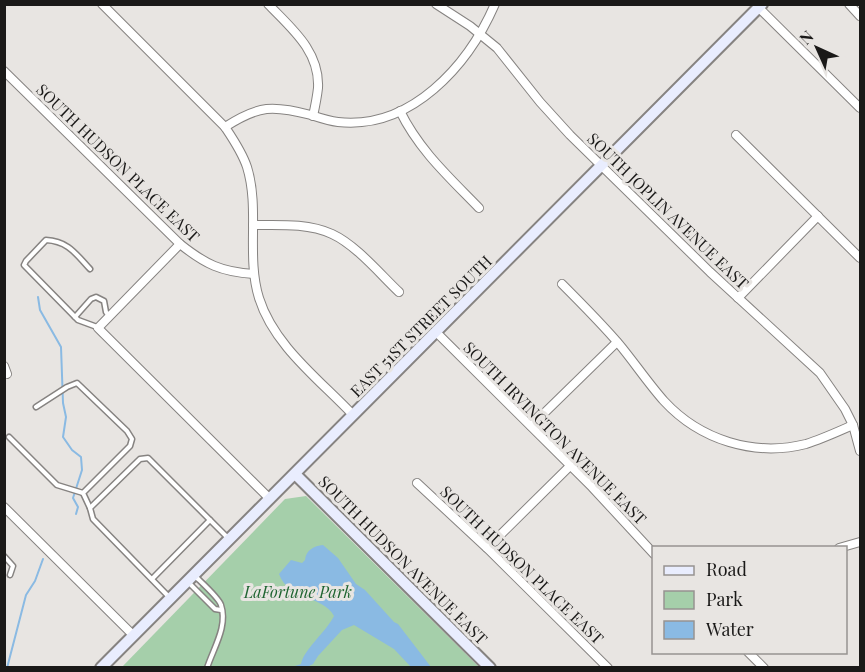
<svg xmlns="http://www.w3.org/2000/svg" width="865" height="672" viewBox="0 0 865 672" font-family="'Playfair Display',serif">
<rect width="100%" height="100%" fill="#e8e5e2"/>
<path fill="#a5cfaa" d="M306 496 479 667 121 668 285 499Z"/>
<path fill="#8abae3" d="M323 545 338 558 356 584 365 590 394 622 398 624 431 667H411L394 649 354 625 342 630 318 656 313 664 307 667H292L301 664C304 649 326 632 334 616 323 595 289 601 279 574L291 560 302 563 305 560C306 550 314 546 323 545Z"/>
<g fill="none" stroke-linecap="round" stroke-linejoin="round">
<g stroke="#8abae3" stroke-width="2">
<path d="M38 297 40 310 61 347 63 403 66 417 63 437 72 450 81 457 82 470 73 498 78 507 76 514"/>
<path d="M7 668 26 595 35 581 43 559"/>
</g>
<defs>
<g id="lane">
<path d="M90 269C76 254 68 241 46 240L26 261 24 265 78 320 97 327"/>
<path d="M75 317 91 299 96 297 104 301 106 312 109 316"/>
<path d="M36 407 67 387 77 383 127 431 132 439 130 446 83 493 90 508"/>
<path d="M9 437 57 485 83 493"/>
<path d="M4 556 13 566 10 575"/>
<path d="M196 577C201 582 219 598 221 605 228 626 214 647 207 668"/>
<path d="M152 579 210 520"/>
<path d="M188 582 215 609 221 610"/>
<path d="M170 598 93 519 90 508 140 459 148 458 229 539"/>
</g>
<g id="street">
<path d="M102 4 225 127C233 139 242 152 247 167 260 209 246 256 259 298 274 346 320 380 353 415"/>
<path d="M268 4C291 28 320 51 318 88 317 97 315 107 313 116"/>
<path d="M436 4 470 26 497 48 540 102 570 135 710 272 820 373 845 409 853 425 860 451"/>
<path d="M849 4 860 16"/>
<path d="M759 8 860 108"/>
<path d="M4 71 180 244C205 264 221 272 254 274"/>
<path d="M400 111C419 150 449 177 479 208"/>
<path d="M225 127C259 105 273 105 311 115 320 118 329 121 338 122 411 130 468 66 495 4"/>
<path d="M736 135 860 258"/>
<path d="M253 225C279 225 308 223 332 234 356 245 380 274 399 292"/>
<path d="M180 244 98 328 270 499"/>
<path d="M562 284C581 303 601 323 619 344 634 362 648 383 664 401 700 440 754 457 806 444 822 439 837 432 853 425"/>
<path d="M738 298 818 216"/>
<path d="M436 332 592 487 654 554"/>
<path d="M4 366 7 374"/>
<path d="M531 426 617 342"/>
<path d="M417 483 487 548 608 668"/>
<path d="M4 507 133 635"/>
<path d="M487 548 570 466"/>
<path d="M839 548 860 542"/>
<path d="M748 652 764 668"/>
</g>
<g id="secondary">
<path d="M295 474 490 668"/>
<path d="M101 668 762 4"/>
</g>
</defs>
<use href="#lane" stroke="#868381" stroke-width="7"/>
<use href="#street" stroke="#868381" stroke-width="10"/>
<use href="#secondary" stroke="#868381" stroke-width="14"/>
<use href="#lane" stroke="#fff" stroke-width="4"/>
<use href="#street" stroke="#fff" stroke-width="8"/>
<use href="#secondary" stroke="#e9edfe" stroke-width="10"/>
</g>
<g text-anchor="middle" stroke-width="6" stroke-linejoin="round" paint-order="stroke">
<g font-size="16" fill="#1a1918" stroke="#e8e5e2">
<text transform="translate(118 163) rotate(44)" y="6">SOUTH HUDSON PLACE EAST</text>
<text transform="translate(668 211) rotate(44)" y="6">SOUTH JOPLIN AVENUE EAST</text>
<text transform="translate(421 326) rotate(-45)" y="6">EAST 51ST STREET SOUTH</text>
<text transform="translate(555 433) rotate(45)" y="6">SOUTH IRVINGTON AVENUE EAST</text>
<text transform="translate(403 560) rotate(45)" y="6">SOUTH HUDSON AVENUE EAST</text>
<text transform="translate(522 565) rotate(44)" y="6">SOUTH HUDSON PLACE EAST</text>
</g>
<g font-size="16" font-style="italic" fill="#1f6531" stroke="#e8e5e2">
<text x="298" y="598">LaFortune Park</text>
</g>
</g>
<rect width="865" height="672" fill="none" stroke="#1a1918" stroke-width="12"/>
<rect x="652" y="546" width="195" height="108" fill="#e8e5e2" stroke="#969391" stroke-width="1.5"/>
<rect x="664" y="566" width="30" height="9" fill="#e9edfe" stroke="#969391" stroke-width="1.5"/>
<text x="706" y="576" font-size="18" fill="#1a1918">Road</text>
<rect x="664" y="591" width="30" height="18" fill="#a5cfaa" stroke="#969391" stroke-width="1.5"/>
<text x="706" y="606" font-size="18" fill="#1a1918">Park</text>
<rect x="664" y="621" width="30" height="18" fill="#8abae3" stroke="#969391" stroke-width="1.5"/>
<text x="706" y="636" font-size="18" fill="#1a1918">Water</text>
<g transform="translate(817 48) rotate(315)" stroke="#e8e5e2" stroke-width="4.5" paint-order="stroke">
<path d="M0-4.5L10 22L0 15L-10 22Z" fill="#1a1918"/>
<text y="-9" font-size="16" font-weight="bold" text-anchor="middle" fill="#1a1918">N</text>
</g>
</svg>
